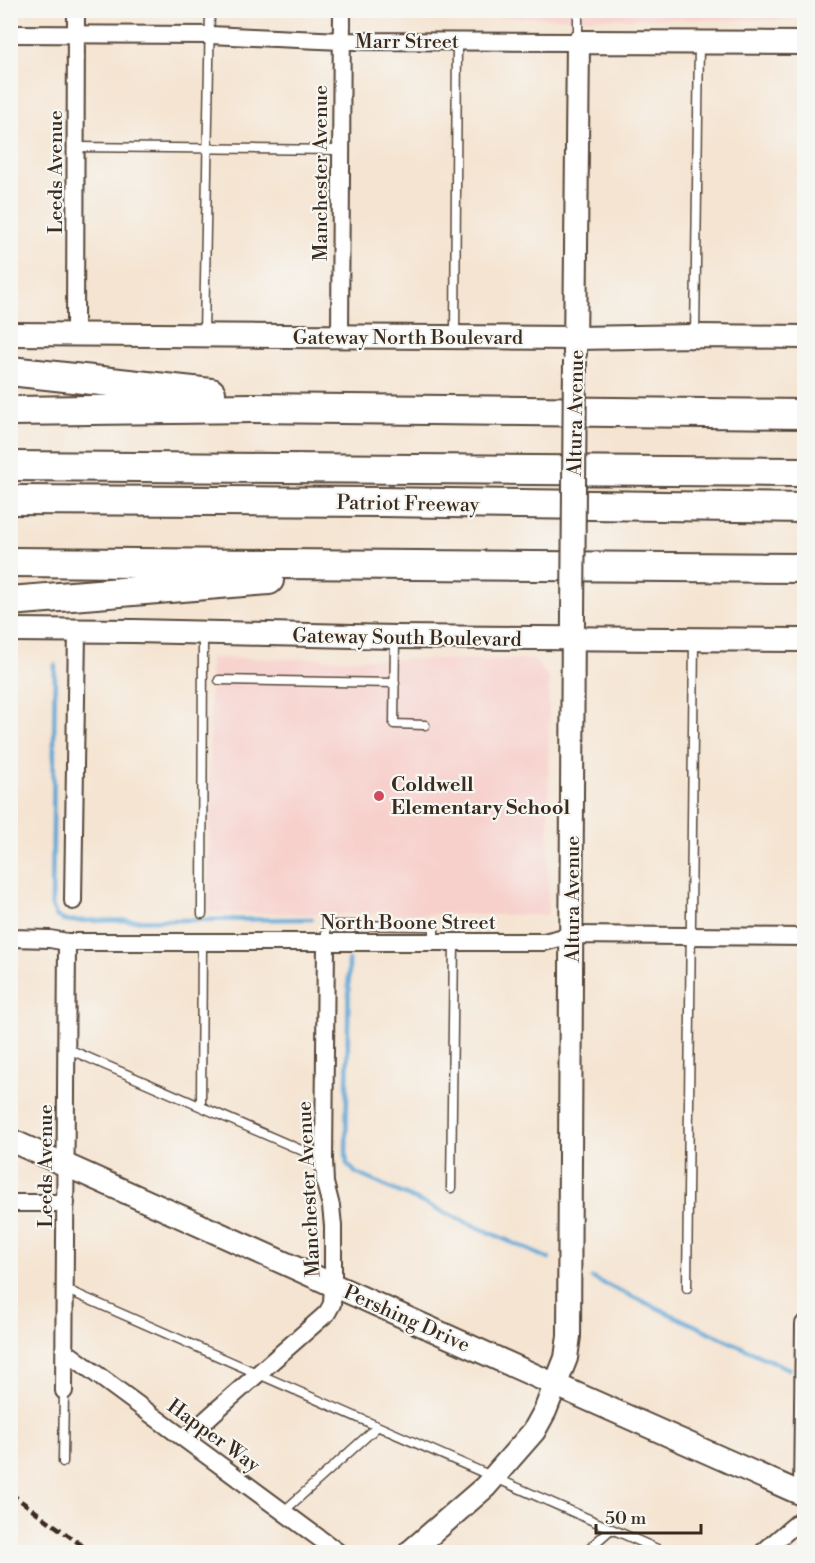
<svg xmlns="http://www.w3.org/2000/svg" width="815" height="1563" viewBox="0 0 815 1563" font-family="'Libre Bodoni',serif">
<rect width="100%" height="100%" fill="#f6f6f2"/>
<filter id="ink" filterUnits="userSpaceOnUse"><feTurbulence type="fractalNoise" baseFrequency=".0167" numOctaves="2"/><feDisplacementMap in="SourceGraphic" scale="12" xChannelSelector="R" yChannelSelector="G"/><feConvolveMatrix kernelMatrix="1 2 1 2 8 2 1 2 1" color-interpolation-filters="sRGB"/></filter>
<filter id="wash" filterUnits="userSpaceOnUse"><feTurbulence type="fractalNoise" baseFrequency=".008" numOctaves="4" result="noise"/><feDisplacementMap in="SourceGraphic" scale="24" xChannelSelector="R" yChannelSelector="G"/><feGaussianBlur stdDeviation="1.35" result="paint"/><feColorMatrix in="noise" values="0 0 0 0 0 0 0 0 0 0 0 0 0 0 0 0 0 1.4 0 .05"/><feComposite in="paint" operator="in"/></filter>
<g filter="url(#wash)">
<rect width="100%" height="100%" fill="#f5e4d1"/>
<g fill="#f7d0cc">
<path d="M363 10 791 11V20L363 16Z"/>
<path d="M210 658 534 660 549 678 548 915 209 913Z"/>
</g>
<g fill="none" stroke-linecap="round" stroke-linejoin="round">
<g stroke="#5da5d4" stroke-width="4.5">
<path d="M55 665 52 906 56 916 65 921 312 919"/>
<path d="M349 961 346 1154 347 1164 356 1173 549 1259"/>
<path d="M592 1278 789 1369"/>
</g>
</g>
</g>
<g filter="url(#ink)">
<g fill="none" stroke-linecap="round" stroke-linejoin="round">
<defs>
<g id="lane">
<path d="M578 10V40"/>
<path d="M76 147 341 150"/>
<path d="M204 335 210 10"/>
<path d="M455 336 457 40"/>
<path d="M695 336 699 43"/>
<path d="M395 637 394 724 425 725"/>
<path d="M219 680 395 683"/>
<path d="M202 914 203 635"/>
<path d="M326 943V925L434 926V942"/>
<path d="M66 1048 324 1160"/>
<path d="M201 1106 202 942"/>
<path d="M451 1188 454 942"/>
<path d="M687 1288 694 640"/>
<path d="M65 1289 664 1552"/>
<path d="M63 1462 64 1391"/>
<path d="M283 1512 377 1427"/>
<path d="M585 1552 610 1530"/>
</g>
<g id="street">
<path d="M10 34 210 35 342 41 578 42"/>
<path d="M75 335 76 10"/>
<path d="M340 336 342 10"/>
<path d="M73 901 77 631"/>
<path d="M10 938 50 939 67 942H544L572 935 804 937"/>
<path d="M10 1203H66"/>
<path d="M65 1351 338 1552"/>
<path d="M64 1391 67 942"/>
<path d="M185 1439 219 1408 327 1313 332 1304 333 1284V1226L331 1206 325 1183 324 1160 326 943"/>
<path d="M802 1494 804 1324"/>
<path d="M763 1552 804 1517"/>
</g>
<g id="secondary">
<path d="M10 334 576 338 695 336 804 337"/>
<path d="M575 353 578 42 804 43"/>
<path d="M10 630 134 631 395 637 804 640"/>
<path d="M10 1140 556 1385 804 1495"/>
<path d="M410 1552 485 1487 534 1431 545 1411 566 1358 569 1336 573 616"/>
</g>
<g id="highway">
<path d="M10 371 211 393"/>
<path d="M10 411 253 408 804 414"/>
<path d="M10 466 804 472"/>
<path d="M10 500 380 502 804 508"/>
<path d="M10 562 804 568"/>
<path d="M10 601 269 580"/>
</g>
</defs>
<use href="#lane" stroke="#574639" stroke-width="11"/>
<use href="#street" stroke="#574639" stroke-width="20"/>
<use href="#secondary" stroke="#574639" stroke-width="26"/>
<use href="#highway" stroke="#574639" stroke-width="32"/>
<use href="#lane" stroke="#fff" stroke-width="8"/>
<use href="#street" stroke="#fff" stroke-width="16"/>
<use href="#secondary" stroke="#fff" stroke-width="22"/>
<use href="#highway" stroke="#fff" stroke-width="28"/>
<path stroke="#3b2a1e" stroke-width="4.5" stroke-dasharray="9 4.5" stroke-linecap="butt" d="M10 1493 91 1552"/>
<defs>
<path id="secondary-bridge" d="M573 616 575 361"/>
</defs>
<use href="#secondary-bridge" stroke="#574639" stroke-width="26" stroke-linecap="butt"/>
<use href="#secondary-bridge" stroke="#fff" stroke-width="22"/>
</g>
</g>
<circle fill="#d1495b" stroke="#f6f6f2" stroke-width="2" cx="379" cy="796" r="6"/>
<g text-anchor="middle" stroke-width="4.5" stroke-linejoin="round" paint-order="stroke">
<g font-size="20" fill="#3b2a1e" stroke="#f6f6f2">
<text x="407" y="48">Marr Street</text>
<text transform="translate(55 172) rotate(-90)" y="7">Leeds Avenue</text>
<text transform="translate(320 173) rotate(-90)" y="7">Manchester Avenue</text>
<text x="408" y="344">Gateway North Boulevard</text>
<text transform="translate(575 413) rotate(-89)" y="7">Altura Avenue</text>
<text transform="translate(408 503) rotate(1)" y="7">Patriot Freeway</text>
<text transform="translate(407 637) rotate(1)" y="7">Gateway South Boulevard</text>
<text transform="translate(572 899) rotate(-90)" y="7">Altura Avenue</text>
<text x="408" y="929">North Boone Street</text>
<text transform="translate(45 1166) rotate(-90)" y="7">Leeds Avenue</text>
<text transform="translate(308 1189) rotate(-93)" y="7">Manchester Avenue</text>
<text transform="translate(407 1318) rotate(24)" y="7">Pershing Drive</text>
<text transform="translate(214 1435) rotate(36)" y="7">Happer Way</text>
</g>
<g font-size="20" font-weight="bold" fill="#3b2a1e" stroke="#f6f6f2" text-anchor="start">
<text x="391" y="791">Coldwell<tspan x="391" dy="23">Elementary School</tspan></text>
</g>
</g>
<rect width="815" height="1563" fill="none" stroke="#f6f6f2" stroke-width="36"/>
<path d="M596 1524v9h105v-9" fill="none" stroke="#3b2a1e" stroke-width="3"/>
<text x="605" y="1524" font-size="18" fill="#3b2a1e" stroke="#f6f6f2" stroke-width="4.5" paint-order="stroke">50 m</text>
</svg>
